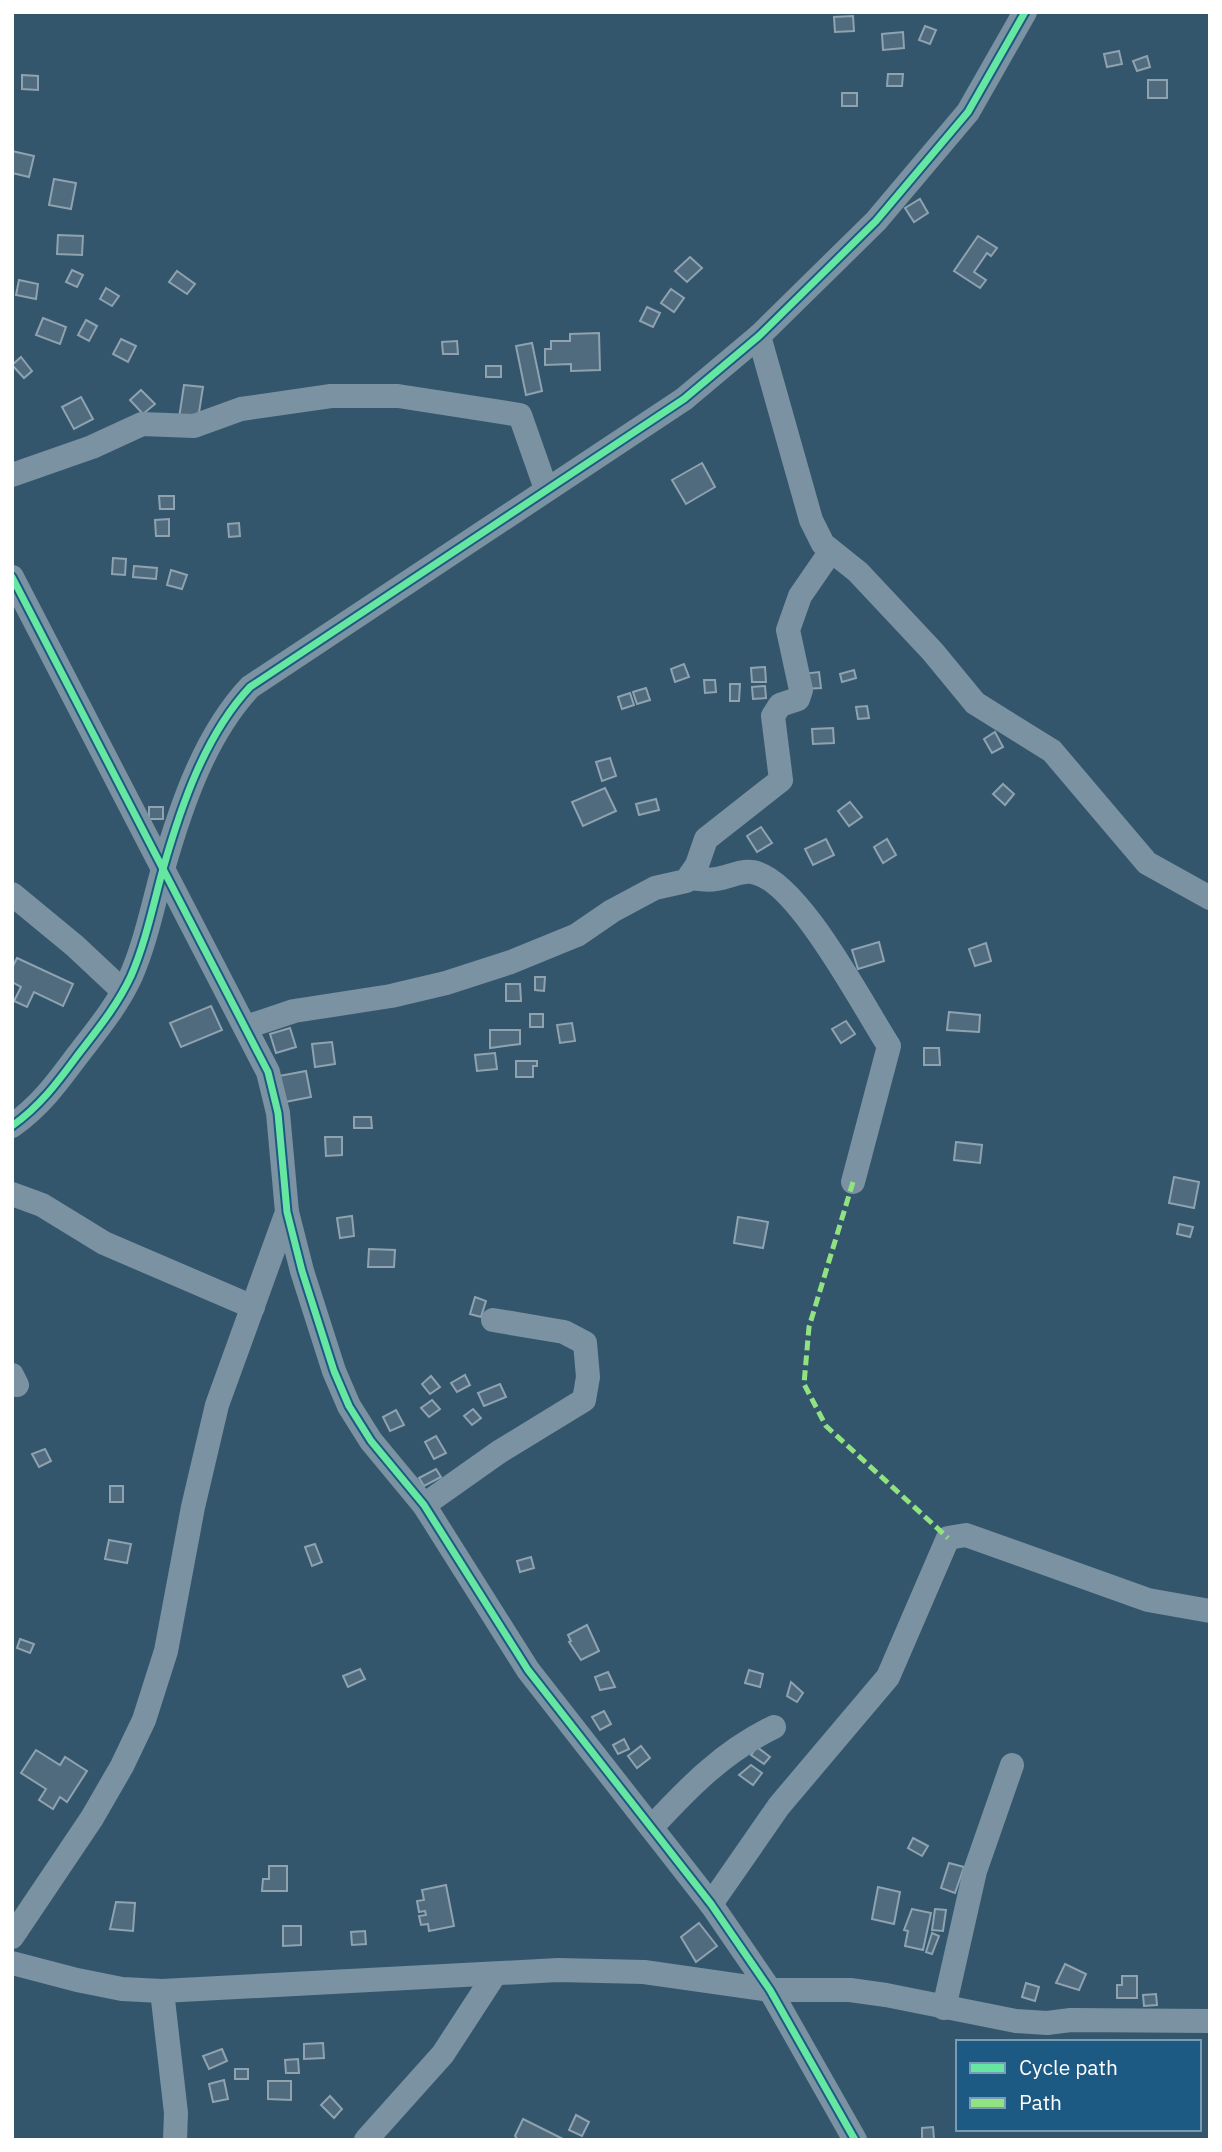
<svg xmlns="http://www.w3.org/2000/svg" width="1222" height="2152" viewBox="0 0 1222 2152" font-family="'IBM Plex Sans',sans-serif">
<rect width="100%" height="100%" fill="#34566c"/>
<g fill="#506b7d" stroke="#8ea2b0" stroke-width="2">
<path d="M853 16 854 31 835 32 834 17Z"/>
<path d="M925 26 936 30 930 44 919 40Z"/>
<path d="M903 32 904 48 883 50 882 34Z"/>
<path d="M1119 51 1122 64 1107 67 1104 54Z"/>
<path d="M1147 56 1150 67 1137 71 1133 61Z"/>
<path d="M888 74H903L902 86H887Z"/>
<path d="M22 75 38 76V90L22 89Z"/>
<rect x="1148" y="80" width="19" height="18"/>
<rect x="842" y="93" width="15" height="13"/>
<path d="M12 151 34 156 29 177 12 173Z"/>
<path d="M54 179 76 183 71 209 49 205Z"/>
<path d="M920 199 928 213 914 222 905 208Z"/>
<path d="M58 235 83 236 82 255 57 254Z"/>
<path d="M978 236 997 248 991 256 987 253 974 272 986 280 980 288 954 271Z"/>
<path d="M690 257 702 268 687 282 675 271Z"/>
<path d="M72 270 83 275 77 287 66 282Z"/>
<path d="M177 271 195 284 187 294 169 282Z"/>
<path d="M19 280 38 284 36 299 16 295Z"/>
<path d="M106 288 119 296 112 306 100 299Z"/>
<path d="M671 289 684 298 674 312 661 303Z"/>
<path d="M647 307 660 313 653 327 640 321Z"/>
<path d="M43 318 66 327 60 344 36 335Z"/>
<path d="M86 320 97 326 89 341 78 335Z"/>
<path d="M599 333 600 370 571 371V364L545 365V349H551V341H570V334Z"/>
<path d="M121 339 136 346 128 362 113 354Z"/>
<path d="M457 341 458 354H443L442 342Z"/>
<path d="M532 343 542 391 526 395 516 346Z"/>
<path d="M21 357 32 371 24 378 12 365Z"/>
<rect x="486" y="366" width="15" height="11"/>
<path d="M184 385 203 387 198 419 179 418Z"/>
<path d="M141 390 155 404 143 414 130 400Z"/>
<path d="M81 397 93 419 74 429 62 407Z"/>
<path d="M702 463 715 487 686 504 672 480Z"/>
<path d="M159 496H174V509H160Z"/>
<path d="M169 519V536H156L155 520Z"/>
<path d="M239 523 240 536 229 537 228 524Z"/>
<path d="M113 558 126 559 125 575 112 574Z"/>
<path d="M134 566 157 568 156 579 133 577Z"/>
<path d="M171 570 187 575 182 589 167 585Z"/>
<path d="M684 664 689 677 675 682 671 669Z"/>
<path d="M765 667 766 682H752L751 668Z"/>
<path d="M854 670 856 678 842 682 840 674Z"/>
<path d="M819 672 821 688 804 689 802 674Z"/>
<path d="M704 680H715L716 692 705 693Z"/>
<path d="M730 684H740L739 701H730Z"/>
<path d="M765 686 766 698 753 699 752 687Z"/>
<path d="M646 688 650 700 637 704 633 692Z"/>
<path d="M630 693 634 705 622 709 618 697Z"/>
<path d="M867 706 869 718 858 719 856 707Z"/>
<path d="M833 728 834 743 813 744 812 729Z"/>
<path d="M995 732 1003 747 992 753 984 739Z"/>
<path d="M610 758 616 776 602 781 596 762Z"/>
<path d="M1003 784 1014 794 1005 805 993 794Z"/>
<path d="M605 788 616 811 583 826 572 802Z"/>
<path d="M656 799 659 810 639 815 636 804Z"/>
<path d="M850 802 862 817 849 826 838 811Z"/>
<rect x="149" y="807" width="14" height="12"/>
<path d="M761 827 772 843 757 852 747 836Z"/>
<path d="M826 839 834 855 813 865 805 849Z"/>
<path d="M887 839 896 855 883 863 874 847Z"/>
<path d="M879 942 884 961 858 969 852 950Z"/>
<path d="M986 943 991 961 975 966 969 949Z"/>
<path d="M17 958 73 984 63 1006 34 992 27 1007 14 1001 21 987 12 982V968Z"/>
<path d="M535 977H545L544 991 535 990Z"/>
<path d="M506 984H520L521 1001H506Z"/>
<path d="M211 1006 222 1030 181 1047 170 1023Z"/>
<path d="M949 1012 980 1015 979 1032 947 1030Z"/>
<rect x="530" y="1014" width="13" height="13"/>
<path d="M846 1021 855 1034 841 1043 832 1029Z"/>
<path d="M572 1023 575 1041 560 1043 557 1025Z"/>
<path d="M290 1028 296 1047 276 1053 270 1034Z"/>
<path d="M490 1030H520V1044L490 1048Z"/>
<path d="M332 1042 335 1064 315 1067 312 1044Z"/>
<path d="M924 1048H939L940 1065H924Z"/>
<path d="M495 1053 497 1069 477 1071 475 1055Z"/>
<path d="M516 1061H537V1066H533V1077H516Z"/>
<path d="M306 1071 311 1097 285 1102 279 1076Z"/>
<path d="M354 1117H371L372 1128H354Z"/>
<path d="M325 1137H342V1155L326 1156Z"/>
<path d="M956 1142 982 1145 980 1163 954 1160Z"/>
<path d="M1174 1177 1199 1182 1194 1208 1169 1203Z"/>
<path d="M352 1216 354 1236 340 1238 337 1218Z"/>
<path d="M738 1217 768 1222 763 1248 734 1243Z"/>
<path d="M1179 1224 1193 1227 1190 1237 1177 1234Z"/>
<path d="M369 1249 395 1250 394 1267H368Z"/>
<path d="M475 1297 486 1301 481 1317 470 1314Z"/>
<path d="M465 1375 470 1385 457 1392 451 1383Z"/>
<path d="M431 1376 440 1387 430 1394 422 1384Z"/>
<path d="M500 1384 506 1397 484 1406 478 1393Z"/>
<path d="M432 1400 440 1409 429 1417 421 1408Z"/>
<path d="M473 1409 481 1418 472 1425 464 1416Z"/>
<path d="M396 1410 404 1425 390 1431 383 1417Z"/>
<path d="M436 1436 446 1453 434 1459 425 1442Z"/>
<path d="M45 1449 51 1461 39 1467 32 1454Z"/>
<path d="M436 1469 441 1477 424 1486 419 1478Z"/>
<rect x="110" y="1486" width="13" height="16"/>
<path d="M109 1540 131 1544 127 1563 105 1559Z"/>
<path d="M315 1544 322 1562 312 1566 305 1547Z"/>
<path d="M531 1557 534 1568 520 1572 517 1561Z"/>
<path d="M587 1625 599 1651 581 1660 569 1642 571 1641 568 1635Z"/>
<path d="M20 1639 34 1644 30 1653 17 1648Z"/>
<path d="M360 1669 365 1679 348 1687 343 1676Z"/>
<path d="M749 1670 763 1674 760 1687 745 1683Z"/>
<path d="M608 1672 615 1687 600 1690 595 1677Z"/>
<path d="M791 1682 803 1693 797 1702 787 1696Z"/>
<path d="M604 1711 611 1724 600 1730 592 1717Z"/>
<path d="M624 1739 629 1749 618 1754 613 1745Z"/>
<path d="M641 1746 650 1758 637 1768 628 1756Z"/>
<path d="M757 1747 770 1757 764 1764 751 1755Z"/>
<path d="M36 1750 60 1765 65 1757 87 1771 67 1802 60 1797 53 1809 39 1800 46 1789 21 1773Z"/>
<path d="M751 1765 762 1773 753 1785 739 1775Z"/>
<path d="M913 1838 928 1846 922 1856 908 1848Z"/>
<path d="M949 1863 964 1867 955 1893 941 1888Z"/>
<path d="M269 1866H287V1891H262L263 1879H269Z"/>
<path d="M446 1885 454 1926 429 1931 428 1924 421 1925 419 1916 426 1915 425 1911 419 1912 417 1901 424 1900 422 1890Z"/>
<path d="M878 1887 900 1892 894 1924 872 1919Z"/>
<path d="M116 1902 135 1903 133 1931 110 1929Z"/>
<path d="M912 1909 931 1913 923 1950 905 1946 908 1931 904 1930Z"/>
<path d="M935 1909 946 1910 943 1931 932 1930Z"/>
<path d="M699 1923 717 1946 696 1962 681 1937Z"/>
<path d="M283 1926H301V1945L283 1946Z"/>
<path d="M365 1931 366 1944 352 1945 351 1932Z"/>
<path d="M932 1933 939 1936 932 1954 926 1952Z"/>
<path d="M1065 1964 1086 1974 1079 1990 1056 1983Z"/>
<path d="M1122 1976H1137V1998H1117V1985H1122Z"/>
<path d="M1026 1983 1039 1987 1035 2001 1022 1997Z"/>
<path d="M1156 1994 1157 2005 1144 2006 1143 1995Z"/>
<path d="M323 2043 324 2058 304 2059V2044Z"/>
<path d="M222 2049 227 2061 209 2069 203 2056Z"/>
<path d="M298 2059 299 2073H286L285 2060Z"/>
<rect x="235" y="2069" width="13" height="10"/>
<path d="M224 2080 228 2099 213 2102 209 2084Z"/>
<path d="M268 2081H291V2100L268 2099Z"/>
<path d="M330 2096 342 2109 334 2118 321 2105Z"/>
<path d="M576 2115 589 2122 582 2136 569 2130Z"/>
<path d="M523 2119 565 2140H518L515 2136Z"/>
<path d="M933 2127 934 2139 922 2140V2128Z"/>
</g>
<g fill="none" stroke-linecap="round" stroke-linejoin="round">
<g stroke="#7b92a2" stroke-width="24">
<path d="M759 336 811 520 823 544 858 572 933 652 975 703 1052 751 1147 863 1210 898"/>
<path d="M12 475 92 447 142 424 194 426 241 409 331 396H398L520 415 546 489"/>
<path d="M12 577 268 1072 278 1113 287 1212 302 1271 334 1371 349 1406 371 1441 424 1505 528 1670 711 1904 770 1990 855 2140"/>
<path d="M689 878C698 879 707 881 716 879 727 878 741 870 752 872 797 878 863 1006 889 1046L853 1182"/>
<path d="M12 894 75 946 123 991"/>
<path d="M246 1027 294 1011 391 996 446 983 511 962 577 935 612 911 655 888 686 881 697 865 706 839 781 780 773 716 780 705 798 699 801 690 788 630 800 596 831 551"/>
<path d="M12 1126C40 1106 57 1083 77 1056 97 1030 117 1006 131 976 146 941 153 905 163 869 181 806 205 735 250 687L684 399 759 336 876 221 968 112 1025 12"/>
<path d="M12 1194 42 1205 104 1243 253 1307"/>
<path d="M12 1375 17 1385"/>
<path d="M424 1505 499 1452 584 1400 588 1377 585 1343 564 1332 493 1320"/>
<path d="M652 1827C689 1787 724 1751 774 1727"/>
<path d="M711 1904 779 1806 888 1677 948 1538 966 1535 1148 1600 1210 1611"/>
<path d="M12 1937 92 1818 122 1766 144 1720 166 1651 193 1507 217 1405 287 1212"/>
<path d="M12 1963 77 1980 122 1989 162 1991 558 1970 644 1972 770 1990H850L886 1995 1016 2021 1047 2023 1071 2020 1210 2021"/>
<path d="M162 1991 176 2113 175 2140"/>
<path d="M944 2008 975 1871 1012 1765"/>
<path d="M366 2140 443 2054 495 1974"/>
</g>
<path stroke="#91e382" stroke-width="5" stroke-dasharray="10 5" stroke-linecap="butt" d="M853 1182 809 1327 804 1384 826 1426 948 1538"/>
<defs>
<g id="cycleway">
<path d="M12 577 268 1072 278 1113 287 1212 302 1271 334 1371 349 1406 371 1441 424 1505 528 1670 711 1904 770 1990 855 2140"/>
<path d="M12 1126C40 1106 57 1083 77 1056 97 1030 117 1006 131 976 146 941 153 905 163 869 181 806 205 735 250 687L684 399 759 336 876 221 968 112 1025 12"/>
</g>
</defs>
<use href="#cycleway" stroke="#1d5a83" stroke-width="11"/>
<use href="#cycleway" stroke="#66e7a1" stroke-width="7"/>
</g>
<rect width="1222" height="2152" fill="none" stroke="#ffffff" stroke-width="28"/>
<rect x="956" y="2040" width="245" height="91" fill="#1d5a83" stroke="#779cb5" stroke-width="2"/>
<rect x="970" y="2063" width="35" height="10" fill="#66e7a1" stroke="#779cb5" stroke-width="2"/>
<text x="1019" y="2075" font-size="21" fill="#ffffff">Cycle path</text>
<rect x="970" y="2098" width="35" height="10" fill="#91e382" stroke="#779cb5" stroke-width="2"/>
<text x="1019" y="2110" font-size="21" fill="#ffffff">Path</text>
</svg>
